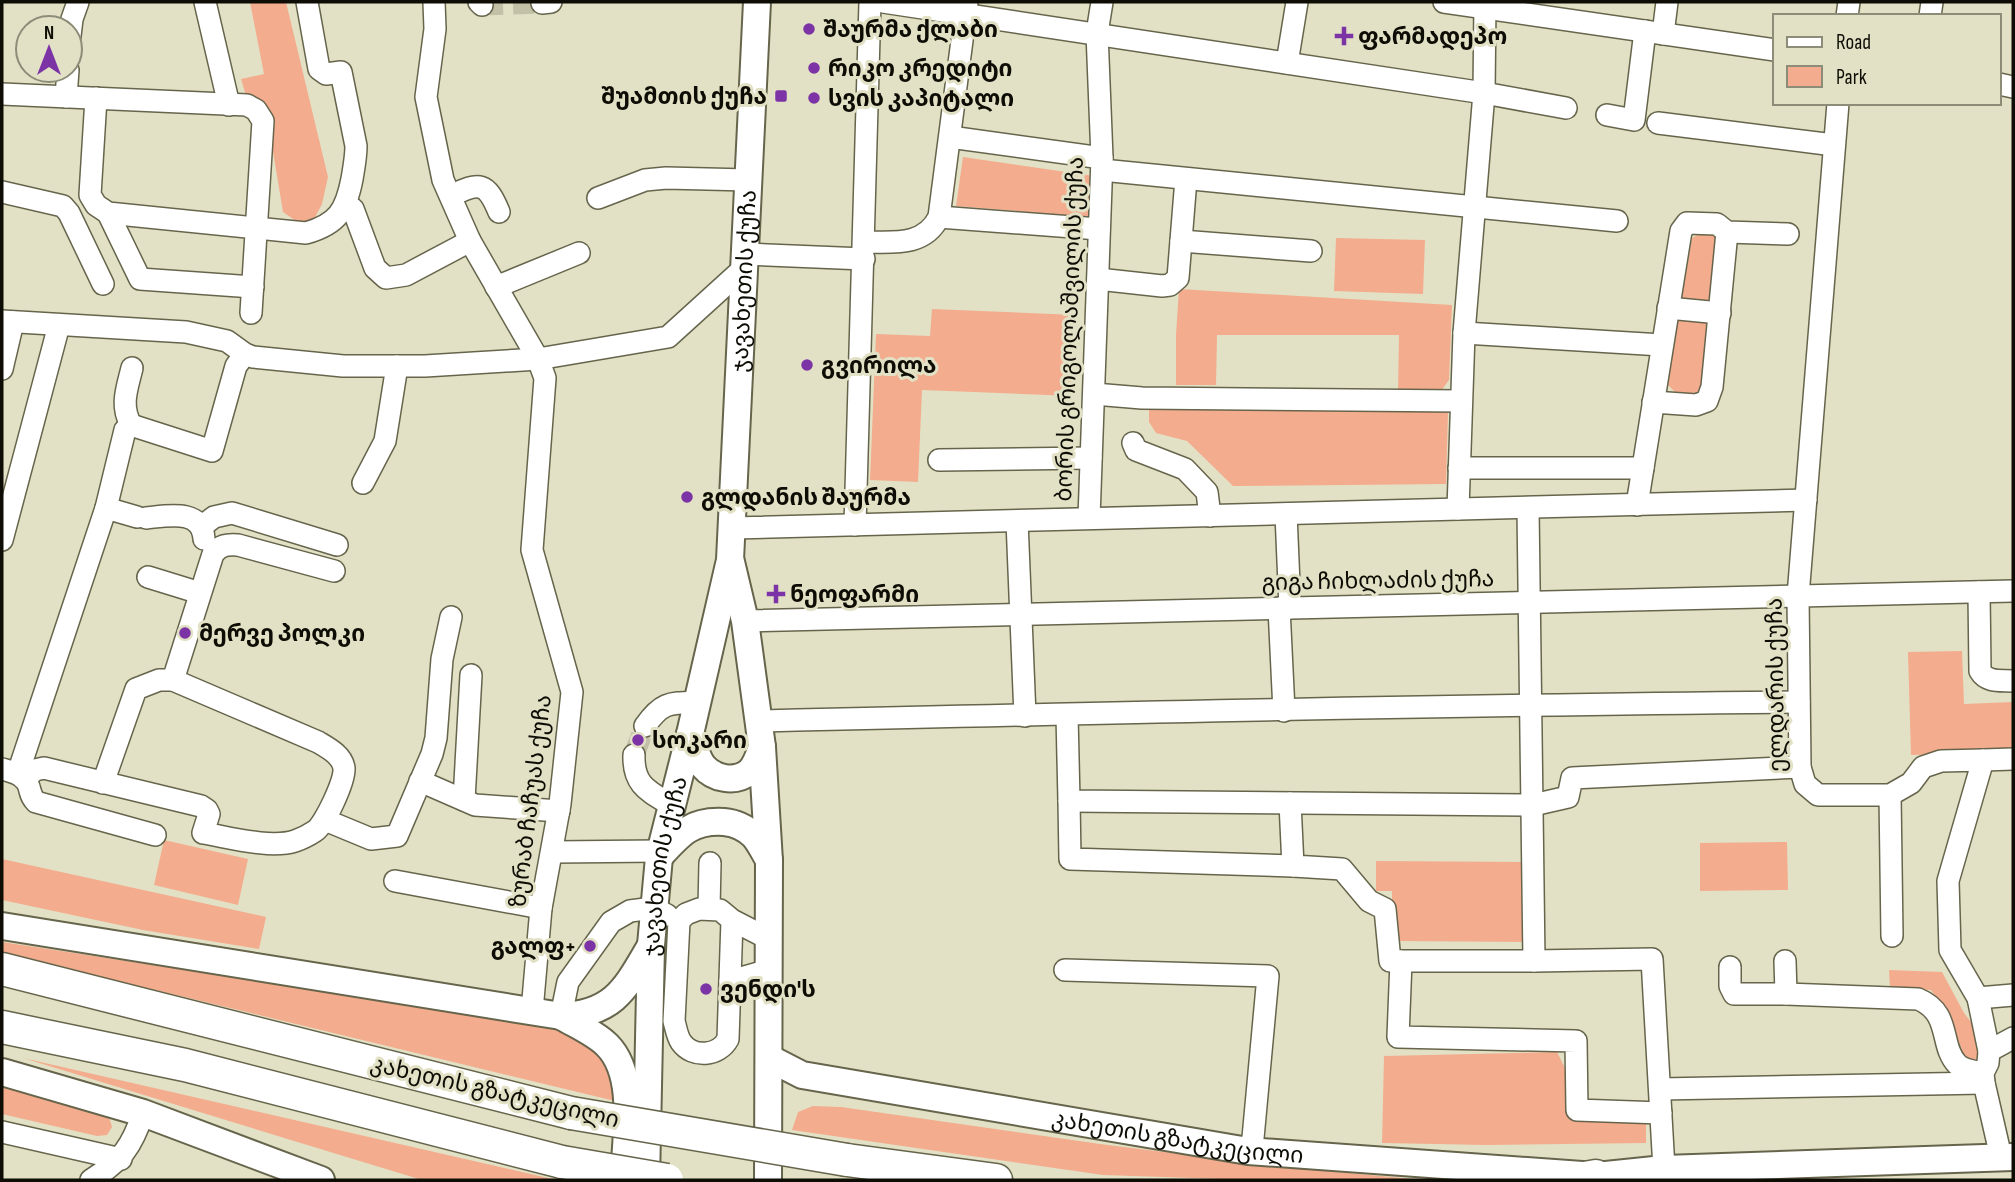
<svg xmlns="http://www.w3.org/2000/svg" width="2015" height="1182" viewBox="0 0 2015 1182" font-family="'Sofia Sans Condensed','Noto Sans Georgian',sans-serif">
<rect width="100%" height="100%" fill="#e2e1c5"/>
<g fill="#f4ac8e">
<path d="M250 2H286L328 177 322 204 313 221H296L283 212 267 115 247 99 241 79 264 74Z"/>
<path d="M963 157 1094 176 1090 217 956 206Z"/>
<path d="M1713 233 1717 240 1702 383 1699 392 1678 395 1667 384 1692 238 1699 234Z"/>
<path d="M1336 238 1425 240 1423 294 1334 291Z"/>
<path d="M1179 289 1452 305 1449 380 1441 391H1398L1399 335H1217L1216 385H1176V335Z"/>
<path d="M932 309 1076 315 1073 396 922 390 918 482 870 480 876 334 930 336Z"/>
<path d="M1149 407 1397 412 1398 407 1442 408 1448 413 1446 484 1233 486 1187 441 1156 433 1149 422Z"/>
<path d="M1962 651 1964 704 2013 702V752L1911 755 1908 652Z"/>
<path d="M164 840 248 859 238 905 154 885Z"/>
<path d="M1787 842 1788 890 1700 891V843Z"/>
<path d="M2 859 266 917 259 949 143 930 2 900Z"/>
<path d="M1376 861 1526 862V942L1392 941V891H1376Z"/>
<path d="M2 942 538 1024 584 1040 611 1067 615 1101 2 953Z"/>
<path d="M1889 970 1942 972 1964 1013 1981 1035V1058L1966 1060 1948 1014 1931 990 1890 988Z"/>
<path d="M1557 1052 1570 1078 1572 1121H1643L1646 1124V1143L1487 1145 1382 1143 1384 1056Z"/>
<path d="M23 1058 557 1180H422Z"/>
<path d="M2 1084 109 1117 112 1127 107 1135 97 1136 2 1114Z"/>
<path d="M813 1106 841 1107 1100 1144 1293 1168 1425 1180H1253L1103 1175 792 1130 798 1112Z"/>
</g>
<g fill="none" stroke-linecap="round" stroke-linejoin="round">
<g stroke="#c2c1a8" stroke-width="21" stroke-dasharray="21 10" stroke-linecap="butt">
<path d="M482 5 542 3"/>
<path d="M634 755 645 726"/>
</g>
<defs>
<g id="minor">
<path d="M205 2 229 105"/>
<path d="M434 2 435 29 426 97 443 180 470 241 538 359 545 378 532 550 572 692 560 804 541 908 532 1011"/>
<path d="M479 2 482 5"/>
<path d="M883 2 1484 93 1566 108"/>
<path d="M1444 2 1775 50"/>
<path d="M542 3 551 2"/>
<path d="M1847 16 1849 2"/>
<path d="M1930 16 1932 2"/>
<path d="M1663 34 1667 2"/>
<path d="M70 36 72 19 78 2"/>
<path d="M1287 63 1297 2"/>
<path d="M1999 84 2013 87"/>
<path d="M2 94 247 105 256 110 263 121 251 313"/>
<path d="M66 97 68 70"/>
<path d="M96 98 90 195 96 205 108 213 306 233C338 224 346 210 352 179 354 167 356 157 356 146L341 72 326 74 319 69 307 2"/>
<path d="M1838 103 1798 596 1800 767 1805 784 1818 795H1890L1911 783 1923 767 1941 761 1983 760 1948 881 1950 950 1978 998 1989 1051 1988 1063 1983 1073 1984 1083 2001 1157"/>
<path d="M1607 115 1634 120 1645 31"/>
<path d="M1658 123 1834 145"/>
<path d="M950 137 1102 158"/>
<path d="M1102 170 1617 221"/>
<path d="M2 192 63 206 69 213 103 284"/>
<path d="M451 196C480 181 487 183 499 212"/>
<path d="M598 198 645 180 666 178 748 180"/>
<path d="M346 204 353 209 375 268 386 278 406 275 470 241"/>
<path d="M108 213 140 279 253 287"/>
<path d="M939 217 1099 229"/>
<path d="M1181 241 1311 251"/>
<path d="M864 242C893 242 924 247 939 217L967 2"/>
<path d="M745 254 864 259"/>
<path d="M1098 279 1162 286 1170 285 1178 278 1186 179"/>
<path d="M496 287 579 253"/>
<path d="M1668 308 1720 313"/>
<path d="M2 321 186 332 227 341 245 354 253 357 343 366H425L538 359 668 337 744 268"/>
<path d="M1464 333 1662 345"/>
<path d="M2 369 13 322"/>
<path d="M1094 394 1142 398 1461 401"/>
<path d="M1653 402 1696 405 1707 401 1712 387 1727 232"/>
<path d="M131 425C120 405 127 389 132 368"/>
<path d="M1133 443 1136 450 1185 469 1207 492 1210 516"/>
<path d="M939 460 1091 458"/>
<path d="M1459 468H1643"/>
<path d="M363 483 385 441 397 366"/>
<path d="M1637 505 1681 231 1687 223 1717 224 1727 232 1788 234"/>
<path d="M106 508 137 517"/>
<path d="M1528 508 1534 961H1401L1398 1037 1576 1041 1577 1110 1661 1113"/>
<path d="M1458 509 1464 333 1484 93 1485 2"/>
<path d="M1286 514 1290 608"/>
<path d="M146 518C167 516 202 508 204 539"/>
<path d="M1089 518 1102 158 1097 33 1102 2"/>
<path d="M1017 521 1025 716"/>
<path d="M855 525 870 2"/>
<path d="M201 527 214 517 232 513 337 545"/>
<path d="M732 528 1806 500"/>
<path d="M2 540 59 325"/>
<path d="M148 577 200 593"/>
<path d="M1979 592 1980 671C1987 683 2001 680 2013 681"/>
<path d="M1279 608 1284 711"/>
<path d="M745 621 2013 591"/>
<path d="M173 680 213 554C220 545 227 544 238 545L334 571"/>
<path d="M1067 715 1069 801 1533 805 1568 797 1572 778 1800 767"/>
<path d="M757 721C1104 713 1452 705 1799 702"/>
<path d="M645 726C662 702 669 703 698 702"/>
<path d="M634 755C633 785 648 791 671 805"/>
<path d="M1983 760 2013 759"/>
<path d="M2 769C13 772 26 775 29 787 31 794 31 797 36 802L155 835"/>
<path d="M18 773 106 508 125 430 131 425 212 451 236 366 245 354"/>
<path d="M24 779 35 770 44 768 201 806 207 810 209 814 203 833C228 837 270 849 295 841 301 839 309 835 315 831 325 824 345 781 344 768 342 755 328 748 318 742L173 680H159L136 689 103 783"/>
<path d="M420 781 475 805 559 811"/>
<path d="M1890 795 1892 936"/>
<path d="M464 800 471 675"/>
<path d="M1069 801 1070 859 1293 866"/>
<path d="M1290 803 1293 866 1342 869 1369 901 1385 909 1390 961H1401"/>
<path d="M325 820 371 839 397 836 432 754 436 738 442 659 451 617"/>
<path d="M553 852 660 851"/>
<path d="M395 881 541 908"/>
<path d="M709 908 710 863"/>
<path d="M732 920 728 1039C719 1056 693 1059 681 1042 677 1036 676 1028 674 1021L679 921 686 914 699 909 720 910 732 920 769 939"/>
<path d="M1534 961 1652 959 1664 1169"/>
<path d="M1730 967V986L1734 994H1786L1785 961"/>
<path d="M1065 970 1268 976 1253 1138 1248 1151"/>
<path d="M730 981 769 970"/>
<path d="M1786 994 1918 999C1952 1013 1939 1045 1957 1064 1964 1071 1975 1071 1983 1073"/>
<path d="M1978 998 2013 995"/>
<path d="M561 1016 568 982 611 922 630 911 653 908 667 915"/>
<path d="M1989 1051 2013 1038"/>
<path d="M1660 1089 1984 1083"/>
<path d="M2 1132 121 1159"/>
<path d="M91 1180C121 1161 132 1147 143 1113"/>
</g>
<g id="major">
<path d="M731 562 745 621 762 747 769 861 768 1180"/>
<path d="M690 734C694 745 696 757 703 766 714 779 735 783 749 772 756 766 759 755 762 747"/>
<path d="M659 857C680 834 691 820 724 822 735 823 746 828 754 836 760 843 764 852 769 860"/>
<path d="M2 926 561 1016C614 1014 626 988 650 947"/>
<path d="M561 1016C576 1025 595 1033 607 1045 638 1076 625 1139 624 1180"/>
<path id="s1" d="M769 1058 802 1075 1248 1151 1596 1176 1664 1169 2013 1157"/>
<path d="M2 1072 143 1113 321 1180"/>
<path id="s2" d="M646 1180 651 945 659 857 690 734 730 560 757 2"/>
</g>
<g id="highway">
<path d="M2 969 571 1113"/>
<path d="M2 1027 185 1065 562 1162"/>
<path d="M847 1160 996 1180"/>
<path d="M1573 1180 1596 1176"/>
</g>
</defs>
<use href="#minor" stroke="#66654c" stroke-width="24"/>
<use href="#major" stroke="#66654c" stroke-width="30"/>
<use href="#highway" stroke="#66654c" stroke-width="35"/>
<use href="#minor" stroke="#fff" stroke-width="21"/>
<use href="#major" stroke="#fff" stroke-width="26"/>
<use href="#highway" stroke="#fff" stroke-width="32"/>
<defs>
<g id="highway-bridge">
<path d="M571 1113 847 1160"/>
<path d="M562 1162 667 1180"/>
</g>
</defs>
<use href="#highway-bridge" stroke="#66654c" stroke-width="35" stroke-linecap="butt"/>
<use href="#highway-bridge" stroke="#fff" stroke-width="32"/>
</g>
<g fill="#7c33a5" stroke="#e2e1c5" stroke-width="2.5">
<circle cx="809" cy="29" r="7"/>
<path d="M1340.5 25.5h7v7h7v7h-7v7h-7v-7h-7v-7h7z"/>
<circle cx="814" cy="68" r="7"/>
<rect x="774" y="89" width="14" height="14" rx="3.5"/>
<circle cx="814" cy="98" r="7"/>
<circle cx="807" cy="365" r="7"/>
<circle cx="687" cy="497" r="7"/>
<path d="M772.5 583.5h7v7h7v7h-7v7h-7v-7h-7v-7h7z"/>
<circle cx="185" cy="633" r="7"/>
<circle cx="638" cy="740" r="7"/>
<circle cx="590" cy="946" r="7"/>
<circle cx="706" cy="989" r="7"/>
</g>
<g text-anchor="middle" stroke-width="6" stroke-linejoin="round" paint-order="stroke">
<g font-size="23" font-weight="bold" fill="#0e0d05" stroke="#e2e1c5" text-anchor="start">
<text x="823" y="37">შაურმა ქლაბი</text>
<text x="1358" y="44">ფარმადეპო</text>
<text x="828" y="76">რიკო კრედიტი</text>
<text x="767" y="104" text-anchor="end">შუამთის ქუჩა</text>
<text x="828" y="106">სვის კაპიტალი</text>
<text x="821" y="373">გვირილა</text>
<text x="701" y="505">გლდანის შაურმა</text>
<text x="790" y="602">ნეოფარმი</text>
<text x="199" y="641">მერვე პოლკი</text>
<text x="652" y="748">სოკარი</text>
<text x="576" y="954" text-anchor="end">გალფ+</text>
<text x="720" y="997">ვენდი'ს</text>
</g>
<g font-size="23" fill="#0e0d05" stroke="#e2e1c5">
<text dy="8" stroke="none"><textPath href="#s2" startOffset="908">ჯავახეთის ქუჩა</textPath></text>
<text transform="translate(1069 329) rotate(-88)" y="8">ბორის გრიგოლაშვილის ქუჩა</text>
<text transform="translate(1378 580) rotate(-1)" y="8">გიგა ჩიხლაძის ქუჩა</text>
<text transform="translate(1775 685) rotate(-91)" y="8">ელდარის ქუჩა</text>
<text transform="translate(530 801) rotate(-83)" y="8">ზურაბ ჩაჩუას ქუჩა</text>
<text dy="8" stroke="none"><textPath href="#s2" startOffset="315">ჯავახეთის ქუჩა</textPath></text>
<text transform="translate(495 1091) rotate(13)" y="8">კახეთის გზატკეცილი</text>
<text dy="8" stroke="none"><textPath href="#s1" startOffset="418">კახეთის გზატკეცილი</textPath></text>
</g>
</g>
<rect width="2015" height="1182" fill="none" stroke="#0e0d05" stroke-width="7"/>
<rect x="1773" y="14" width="228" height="91" fill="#e2e1c5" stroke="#8d8c78" stroke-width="2"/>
<rect x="1787" y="37" width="35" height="10" fill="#ffffff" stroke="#8d8c78" stroke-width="2"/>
<text x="1836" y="49" font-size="21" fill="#0e0d05">Road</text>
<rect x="1787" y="66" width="35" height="21" fill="#f4ac8e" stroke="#8d8c78" stroke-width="2"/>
<text x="1836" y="84" font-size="21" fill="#0e0d05">Park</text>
<g transform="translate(49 49)"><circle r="33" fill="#e2e1c5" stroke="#8d8c78" stroke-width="2"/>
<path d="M0-5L12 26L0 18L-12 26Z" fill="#7c33a5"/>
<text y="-10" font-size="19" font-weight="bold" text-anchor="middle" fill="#0e0d05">N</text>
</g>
</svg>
